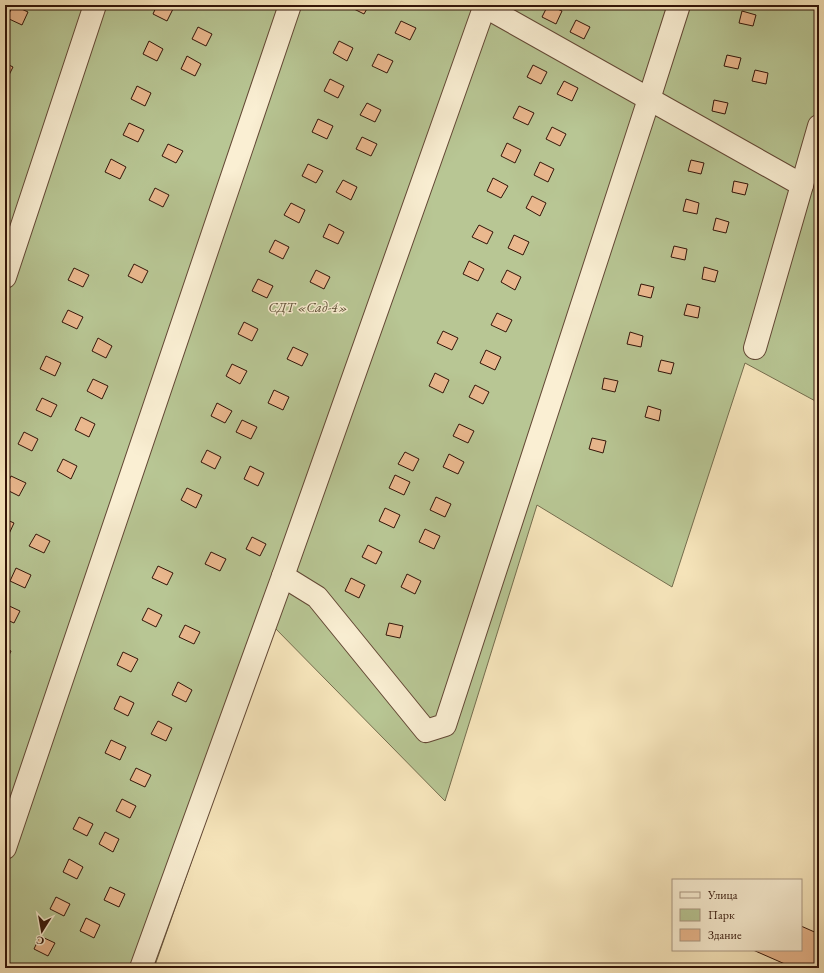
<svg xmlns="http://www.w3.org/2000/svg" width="824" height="973" viewBox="0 0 824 973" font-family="'EB Garamond',serif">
<rect width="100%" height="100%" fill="#f7e6bc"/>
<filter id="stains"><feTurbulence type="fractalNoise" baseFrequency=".005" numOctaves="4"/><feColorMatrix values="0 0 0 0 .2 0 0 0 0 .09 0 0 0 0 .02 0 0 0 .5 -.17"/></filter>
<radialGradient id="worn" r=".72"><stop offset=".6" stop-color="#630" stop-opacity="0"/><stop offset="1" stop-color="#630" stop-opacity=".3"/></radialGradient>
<path fill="#b8c694" stroke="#756d4e" d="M5 5H819V403L745 363 672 587 537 505 445 801 274 627 154 968H5Z"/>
<g fill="#eab88e" stroke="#321408">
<path d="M13 5 28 12 22 25 7 18Z"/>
<path d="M157 5H166L173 9 167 21 153 14Z"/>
<path d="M351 5H369L364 14 350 7Z"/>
<path d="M548 5 562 11 556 24 542 17Z"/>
<path d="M742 11 756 15 753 26 739 23Z"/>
<path d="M576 20 590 27 584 39 570 32Z"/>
<path d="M401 21 416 28 410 40 395 33Z"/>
<path d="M198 27 212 34 206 46 192 39Z"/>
<path d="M149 41 163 49 157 61 143 54Z"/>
<path d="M339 41 353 48 347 61 333 53Z"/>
<path d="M378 54 393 61 387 73 372 66Z"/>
<path d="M727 55 741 58 738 69 724 66Z"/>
<path d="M187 56 201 64 195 76 181 69Z"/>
<path d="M5 63 13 67 7 79 5 78Z"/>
<path d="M533 65 547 72 541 84 527 77Z"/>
<path d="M755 70 768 73 766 84 752 81Z"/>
<path d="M330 79 344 86 338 98 324 91Z"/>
<path d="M564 81 578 88 572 101 557 94Z"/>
<path d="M137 86 151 93 145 106 131 99Z"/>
<path d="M714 100 728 103 725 114 712 111Z"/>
<path d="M367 103 381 110 375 122 360 115Z"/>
<path d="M519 106 534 113 528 125 513 118Z"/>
<path d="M318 119 333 126 327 139 312 132Z"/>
<path d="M129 123 144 130 138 142 123 135Z"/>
<path d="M552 127 566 134 560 146 546 139Z"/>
<path d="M362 137 377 144 371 156 356 149Z"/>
<path d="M507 143 521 150 515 163 501 156Z"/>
<path d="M168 144 183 151 176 163 162 156Z"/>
<path d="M111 159 126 167 120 179 105 172Z"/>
<path d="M691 160 704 163 701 174 688 171Z"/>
<path d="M540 162 554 169 548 182 534 175Z"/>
<path d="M308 164 323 171 316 183 302 176Z"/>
<path d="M493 178 508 186 501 198 487 191Z"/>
<path d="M343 180 357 187 351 200 336 192Z"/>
<path d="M734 181 748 184 745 195 732 192Z"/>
<path d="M155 188 169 195 163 207 149 200Z"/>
<path d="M532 196 546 203 540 216 526 208Z"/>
<path d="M686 199 699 203 697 214 683 211Z"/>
<path d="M291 203 305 210 299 223 284 215Z"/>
<path d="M716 218 729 222 726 233 713 230Z"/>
<path d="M329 224 344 232 338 244 323 237Z"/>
<path d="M479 225 493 232 487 244 472 237Z"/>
<path d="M514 235 529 242 523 255 508 248Z"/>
<path d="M275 240 289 247 283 259 269 252Z"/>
<path d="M674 246 687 249 685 260 671 257Z"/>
<path d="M469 261 484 269 478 281 463 274Z"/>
<path d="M134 264 148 271 142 283 128 276Z"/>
<path d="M704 267 718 271 715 282 702 279Z"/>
<path d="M74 268 89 275 83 287 68 280Z"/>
<path d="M316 270 330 277 324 289 310 282Z"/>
<path d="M507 270 521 277 515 290 501 282Z"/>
<path d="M258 279 273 286 267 298 252 291Z"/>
<path d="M641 284 654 287 651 298 638 295Z"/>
<path d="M687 304 700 307 698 318 684 315Z"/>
<path d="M68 310 83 317 77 329 62 322Z"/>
<path d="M497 313 512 320 506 332 491 325Z"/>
<path d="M244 322 258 329 252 341 238 334Z"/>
<path d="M443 331 458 338 452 350 437 343Z"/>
<path d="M630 332 643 336 641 347 627 344Z"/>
<path d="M98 338 112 346 106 358 92 351Z"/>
<path d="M293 347 308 354 302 366 287 359Z"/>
<path d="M486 350 501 357 495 370 480 363Z"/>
<path d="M46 356 61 363 55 376 40 369Z"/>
<path d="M661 360 674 363 671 374 658 371Z"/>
<path d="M232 364 247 371 240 384 226 376Z"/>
<path d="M435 373 449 380 443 393 429 386Z"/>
<path d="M604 378 618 381 615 392 602 389Z"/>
<path d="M93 379 108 386 102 399 87 391Z"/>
<path d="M475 385 489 392 483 404 469 397Z"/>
<path d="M274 390 289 397 283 410 268 403Z"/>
<path d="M42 398 57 405 51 417 36 410Z"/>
<path d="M217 403 232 411 225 423 211 416Z"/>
<path d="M648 406 661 410 659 421 645 417Z"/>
<path d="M81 417 95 424 89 437 75 430Z"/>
<path d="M242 420 257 427 251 439 236 432Z"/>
<path d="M459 424 474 431 468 443 453 436Z"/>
<path d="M24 432 38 439 32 451 18 444Z"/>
<path d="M592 438 606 441 603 453 589 449Z"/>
<path d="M207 450 221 457 215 469 201 462Z"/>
<path d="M405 452 419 459 413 471 398 464Z"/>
<path d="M449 454 464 462 458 474 443 467Z"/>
<path d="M63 459 77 466 71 479 57 471Z"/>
<path d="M250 466 264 473 258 486 244 479Z"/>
<path d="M395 475 410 482 404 495 389 488Z"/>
<path d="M11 476 26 483 19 496 5 489Z"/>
<path d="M187 488 202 495 196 508 181 500Z"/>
<path d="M436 497 451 504 445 517 430 510Z"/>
<path d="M385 508 400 515 394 528 379 521Z"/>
<path d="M5 519 14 523 8 536 5 534Z"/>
<path d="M425 529 440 536 434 549 419 542Z"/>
<path d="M36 534 50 541 44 553 29 546Z"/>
<path d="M252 537 266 544 260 556 246 549Z"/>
<path d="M368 545 382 552 376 564 362 557Z"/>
<path d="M211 552 226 559 220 571 205 564Z"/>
<path d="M158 566 173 573 167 585 152 578Z"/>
<path d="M16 568 31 575 25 588 10 581Z"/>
<path d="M407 574 421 581 415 594 401 587Z"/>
<path d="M351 578 365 585 359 598 345 591Z"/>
<path d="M5 604 20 611 14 623 5 619Z"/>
<path d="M148 608 162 615 156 627 142 620Z"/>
<path d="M389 623 403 626 400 638 386 635Z"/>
<path d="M185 625 200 632 194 644 179 637Z"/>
<path d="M5 648 11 651 5 664Z"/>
<path d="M123 652 138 659 131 672 117 665Z"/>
<path d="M178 682 192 690 186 702 172 695Z"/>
<path d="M120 696 134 703 128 716 114 709Z"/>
<path d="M158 721 172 728 166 741 151 734Z"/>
<path d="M111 740 126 747 120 760 105 753Z"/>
<path d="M136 768 151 775 145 787 130 780Z"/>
<path d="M122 799 136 806 130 818 116 811Z"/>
<path d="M79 817 93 824 87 836 73 829Z"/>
<path d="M105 832 119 839 113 852 99 844Z"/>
<path d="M69 859 83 867 77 879 63 872Z"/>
<path d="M110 887 125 894 119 907 104 900Z"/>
<path d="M56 897 70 904 64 916 50 909Z"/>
<path d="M86 918 100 925 94 938 80 931Z"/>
<path d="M801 926 819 934V968H794L753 950H801Z"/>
<path d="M40 936 55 943 48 956 34 949Z"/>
</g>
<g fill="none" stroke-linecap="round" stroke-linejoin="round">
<defs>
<g id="minor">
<path d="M482 5 802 185"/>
<path d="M5 277 95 5"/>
<path d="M755 348 819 126"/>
<path d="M283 576 317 597 426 731 445 725 649 99 679 5"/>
<path d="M5 848 290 5"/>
<path d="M141 968 283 576 485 5"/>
</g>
</defs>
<use href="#minor" stroke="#634835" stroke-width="24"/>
<use href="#minor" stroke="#faefd3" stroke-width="22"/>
</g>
<g text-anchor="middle" stroke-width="3" stroke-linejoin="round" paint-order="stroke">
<g font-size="14" font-style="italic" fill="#615239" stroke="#faefd3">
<text x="308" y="312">СДТ «Сад-4»</text>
</g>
</g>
<rect width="824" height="973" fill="none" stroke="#f7e6bc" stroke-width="20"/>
<rect x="6" y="6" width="812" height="961" fill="none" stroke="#321408" stroke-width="2"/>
<rect x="10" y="10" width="804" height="953" fill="none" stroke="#321408"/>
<rect x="672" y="879" width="130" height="72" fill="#faefd3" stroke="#aa9782"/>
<rect x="680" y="892" width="20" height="6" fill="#faefd3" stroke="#aa9782"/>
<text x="708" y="899" font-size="12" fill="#321408">Улица</text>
<rect x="680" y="909" width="20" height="12" fill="#b8c694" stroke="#aa9782"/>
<text x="708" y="919" font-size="12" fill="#321408">Парк</text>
<rect x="680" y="929" width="20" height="12" fill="#eab88e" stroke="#aa9782"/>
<text x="708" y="939" font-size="12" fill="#321408">Здание</text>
<g transform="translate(42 931) rotate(191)" stroke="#faefd3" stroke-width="3" paint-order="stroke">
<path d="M0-3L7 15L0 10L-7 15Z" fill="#321408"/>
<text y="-6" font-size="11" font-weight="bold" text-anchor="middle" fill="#321408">С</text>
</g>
<rect width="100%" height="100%" filter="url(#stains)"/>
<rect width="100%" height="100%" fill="url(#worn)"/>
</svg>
